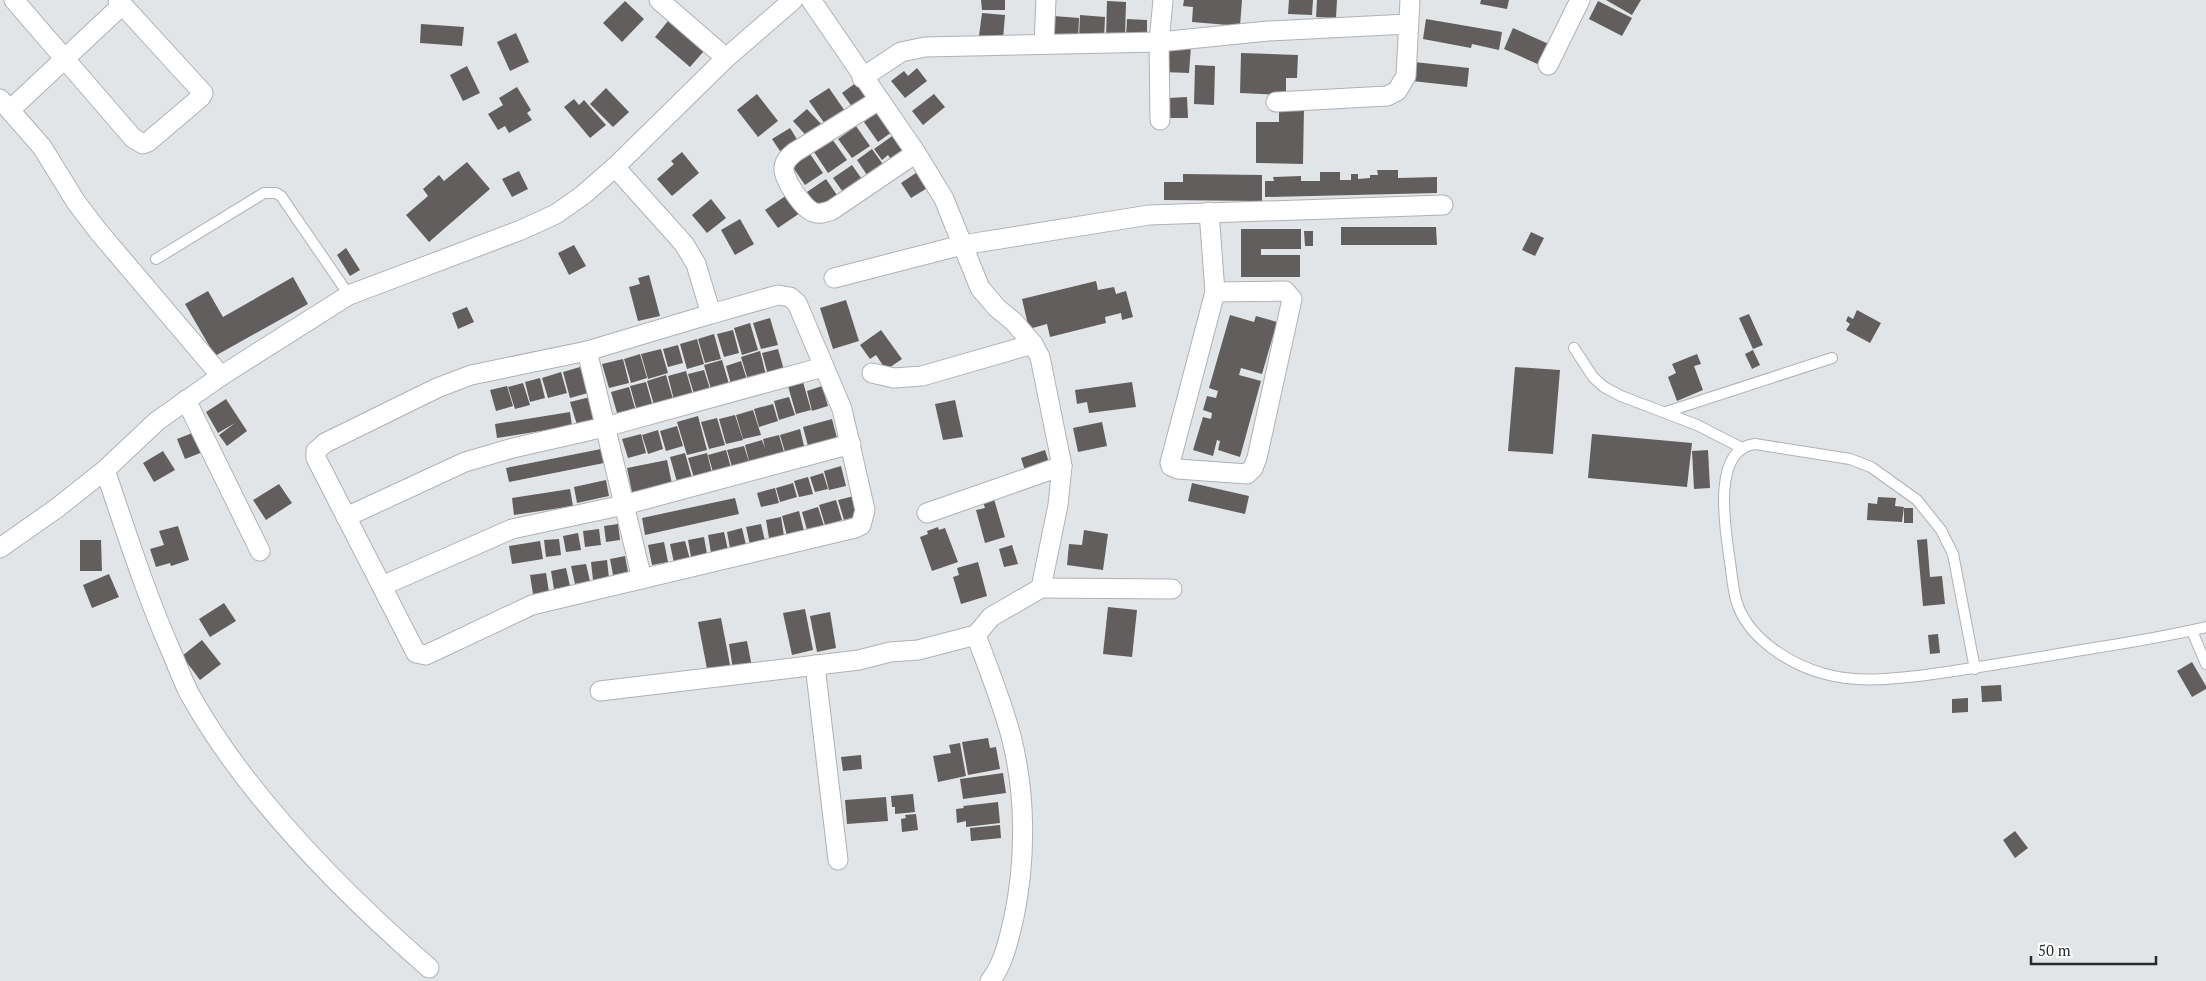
<svg xmlns="http://www.w3.org/2000/svg" width="2206" height="981" viewBox="0 0 2206 981" font-family="'PT Serif',serif">
<rect width="100%" height="100%" fill="#e2e5e8"/>
<g fill="#625e5d">
<path d="M981 0H1005V10H982Z"/>
<path d="M1184 0H1242L1240 26 1192 22 1193 7 1183 6Z"/>
<path d="M1289 0H1313L1312 15 1288 14Z"/>
<path d="M1317 0H1337L1336 18 1316 17Z"/>
<path d="M1481 0H1509L1507 9 1480 4Z"/>
<path d="M1606 0H1641L1632 15Z"/>
<path d="M625 1 644 19 622 42 603 23Z"/>
<path d="M1107 1 1126 2 1125 38 1106 37Z"/>
<path d="M1598 1 1632 18 1622 36 1589 19Z"/>
<path d="M982 13 1005 15 1003 39 979 36Z"/>
<path d="M1080 15 1105 17 1104 40 1079 38Z"/>
<path d="M1054 16 1079 18 1078 40 1053 38Z"/>
<path d="M1127 19 1147 20V38L1126 37Z"/>
<path d="M1426 19 1502 32 1499 50 1472 44 1471 48 1423 39Z"/>
<path d="M668 21 704 51 690 67 655 37Z"/>
<path d="M421 24 464 27 462 46 420 43Z"/>
<path d="M1513 28 1551 45 1542 66 1504 49Z"/>
<path d="M516 33 529 62 510 71 497 42Z"/>
<path d="M1164 45 1191 46 1189 73 1163 72Z"/>
<path d="M1241 53 1298 55 1297 78H1286V95L1240 93Z"/>
<path d="M1414 62 1469 68 1467 87 1412 81Z"/>
<path d="M1195 65 1215 66 1214 105 1194 104Z"/>
<path d="M467 66 480 93 463 101 450 75Z"/>
<path d="M917 68 927 81 905 98 891 81 904 71 908 76Z"/>
<path d="M857 82 871 101 856 112 842 93Z"/>
<path d="M517 87 531 110 527 113 532 120 509 133 505 126 498 130 488 114 503 105 499 98Z"/>
<path d="M606 88 629 112 613 127 590 104Z"/>
<path d="M829 88 847 114 827 127 809 101Z"/>
<path d="M757 94 778 121 758 137 737 110Z"/>
<path d="M934 94 945 107 923 125 912 111Z"/>
<path d="M1187 97 1188 118H1170L1169 98Z"/>
<path d="M574 99 579 105 584 100 606 125 590 138 564 107Z"/>
<path d="M1279 107H1304L1303 164 1256 163V122H1279Z"/>
<path d="M807 109 824 127 810 140 793 121Z"/>
<path d="M878 111 892 132 878 142 864 122Z"/>
<path d="M856 126 870 146 852 158 838 139Z"/>
<path d="M790 128 800 144 785 152 784 149 780 151 772 139Z"/>
<path d="M895 134 910 155 895 165 888 155 882 160 874 149Z"/>
<path d="M832 139 847 160 828 173 814 152Z"/>
<path d="M872 149 887 170 871 181 857 160Z"/>
<path d="M682 152 699 173 672 196 657 179 674 164 671 161Z"/>
<path d="M810 154 823 173 805 185 792 166Z"/>
<path d="M467 162 490 189 429 242 406 215 428 196 423 189 439 175 444 181Z"/>
<path d="M852 165 864 182 845 195 833 178Z"/>
<path d="M1377 170H1398V178L1437 177V193L1265 197V181H1274L1273 177 1301 176V181H1320V172H1340V180H1351V174H1358V179L1370 178V175H1378Z"/>
<path d="M519 171 528 189 512 197 502 179Z"/>
<path d="M919 171 929 187 911 198 901 183Z"/>
<path d="M1183 174 1262 175V201L1164 200V182H1183Z"/>
<path d="M826 179 839 198 821 211 807 192Z"/>
<path d="M787 195 800 213 778 228 765 210Z"/>
<path d="M711 199 726 218 707 233 692 215Z"/>
<path d="M740 219 754 244 735 255 721 230Z"/>
<path d="M1341 227H1436L1437 245H1341Z"/>
<path d="M1241 229H1301V249H1261V255H1300V277H1241Z"/>
<path d="M1304 231H1313V246H1305Z"/>
<path d="M1531 232 1544 238 1535 256 1522 250Z"/>
<path d="M574 245 586 266 569 275 558 253Z"/>
<path d="M346 248 360 270 350 276 337 255Z"/>
<path d="M649 275 660 316 638 321 629 287 640 284 638 278Z"/>
<path d="M293 277 308 304 215 356 185 304 208 291 223 317Z"/>
<path d="M1096 281 1098 290 1114 287 1116 294 1126 291 1133 317 1122 320 1121 313 1105 317 1106 323 1050 337 1047 324 1029 329 1022 299Z"/>
<path d="M846 300 859 341 833 349 820 308Z"/>
<path d="M467 307 474 322 458 329 452 313Z"/>
<path d="M1857 310 1881 323 1870 343 1846 330 1850 324 1846 321 1848 316 1853 319Z"/>
<path d="M1749 314 1763 345 1753 349 1739 318Z"/>
<path d="M1230 315 1254 322 1256 316 1277 322 1262 374 1241 368 1239 375 1261 381 1240 457 1218 450 1220 441 1217 440 1213 456 1193 450 1203 417 1211 419 1212 413 1203 410 1207 396 1216 398 1218 391 1209 388Z"/>
<path d="M770 318 778 345 761 349 753 323Z"/>
<path d="M750 323 758 350 742 355 734 328Z"/>
<path d="M733 330 739 353 724 357 717 334Z"/>
<path d="M881 330 902 359 886 370 876 355 870 359 860 345Z"/>
<path d="M714 334 721 359 705 363 698 339Z"/>
<path d="M697 339 704 364 687 369 680 344Z"/>
<path d="M678 345 683 363 668 367 663 349Z"/>
<path d="M661 349 668 373 648 379 641 354Z"/>
<path d="M778 349 784 370 768 375 762 353Z"/>
<path d="M1753 350 1760 365 1752 369 1745 354Z"/>
<path d="M760 351 766 375 748 380 741 357Z"/>
<path d="M640 354 647 378 631 383 624 359Z"/>
<path d="M1697 354 1701 364 1694 366 1703 390 1677 401 1668 377 1676 373 1672 364Z"/>
<path d="M623 359 629 383 609 388 602 364Z"/>
<path d="M722 360 729 384 711 389 704 365Z"/>
<path d="M741 361 747 380 731 384 726 366Z"/>
<path d="M580 367 588 393 570 398 563 372Z"/>
<path d="M1515 367 1560 370 1553 454 1508 451Z"/>
<path d="M704 370 710 389 694 394 688 374Z"/>
<path d="M686 371 693 395 674 400 668 376Z"/>
<path d="M561 372 567 393 548 398 542 378Z"/>
<path d="M666 375 673 399 654 405 647 381Z"/>
<path d="M540 378 545 398 530 402 525 382Z"/>
<path d="M646 382 653 407 637 411 630 386Z"/>
<path d="M803 382 811 410 796 414 788 386Z"/>
<path d="M1132 382 1136 407 1089 413 1087 402 1077 404 1075 390Z"/>
<path d="M523 383 530 405 515 409 508 387Z"/>
<path d="M507 386 513 406 496 411 490 390Z"/>
<path d="M822 386 828 406 812 411 807 391Z"/>
<path d="M629 387 635 408 617 413 611 392Z"/>
<path d="M590 397 596 419 577 425 570 402Z"/>
<path d="M789 397 795 415 779 420 774 401Z"/>
<path d="M226 399 247 431 227 446 219 435 235 423 218 433 206 412Z"/>
<path d="M955 400 963 437 943 440 935 404Z"/>
<path d="M773 404 778 421 759 427 754 409Z"/>
<path d="M753 410 761 435 743 439 736 415Z"/>
<path d="M570 412 572 426 497 438 495 424Z"/>
<path d="M735 415 743 440 726 444 719 419Z"/>
<path d="M698 416 707 450 687 455 677 422Z"/>
<path d="M717 418 725 445 709 449 701 422Z"/>
<path d="M832 419 837 438 808 446 803 427Z"/>
<path d="M1102 422 1107 446 1078 452 1073 428Z"/>
<path d="M677 426 683 446 666 451 660 431Z"/>
<path d="M800 429 804 446 785 452 780 435Z"/>
<path d="M658 430 663 449 648 454 642 435Z"/>
<path d="M195 432 203 452 185 459 177 439Z"/>
<path d="M641 434 646 453 628 458 622 439Z"/>
<path d="M1592 434 1692 443 1687 487 1588 478Z"/>
<path d="M779 435 784 452 749 461 745 445 762 440 765 448 763 439Z"/>
<path d="M744 446 749 462 732 467 727 450Z"/>
<path d="M601 449 604 463 509 482 506 468Z"/>
<path d="M726 450 731 468 713 472 708 455Z"/>
<path d="M1045 450 1050 466 1026 474 1021 458Z"/>
<path d="M1708 450 1710 488 1694 489 1692 451Z"/>
<path d="M163 451 175 470 154 482 143 463Z"/>
<path d="M685 453 692 478 677 482 670 457Z"/>
<path d="M707 453 712 473 694 478 688 458Z"/>
<path d="M667 460 672 484 632 492 627 468Z"/>
<path d="M841 466 846 486 829 490 824 471Z"/>
<path d="M823 473 828 489 815 492 810 477Z"/>
<path d="M808 477 813 494 799 497 794 481Z"/>
<path d="M606 480 609 496 577 503 574 487Z"/>
<path d="M793 483 797 497 780 502 776 488Z"/>
<path d="M1192 483 1249 496 1245 514 1188 501Z"/>
<path d="M279 484 292 503 266 520 253 500Z"/>
<path d="M775 488 779 503 761 507 757 493Z"/>
<path d="M570 489 573 506 514 515 512 498Z"/>
<path d="M854 496 860 515 844 520 838 500Z"/>
<path d="M1878 497 1896 498 1895 506 1904 507 1902 522 1867 520 1868 503 1877 504Z"/>
<path d="M735 498 739 514 645 535 642 518Z"/>
<path d="M994 499 1005 537 985 543 976 510 985 508 983 502Z"/>
<path d="M836 500 842 520 825 525 819 505Z"/>
<path d="M818 507 824 526 807 530 802 512Z"/>
<rect x="1904" y="508" width="9" height="15"/>
<path d="M799 511 804 531 787 536 782 516Z"/>
<path d="M781 517 784 536 769 538 766 520Z"/>
<path d="M618 524 620 540 606 542 604 526Z"/>
<path d="M761 524 765 541 750 545 746 527Z"/>
<path d="M178 526 189 560 171 566 170 563 156 567 150 549 164 545 159 531Z"/>
<path d="M938 527 939 530 945 528 958 562 932 571 920 537 928 534 927 531Z"/>
<path d="M742 528 746 545 730 548 727 532Z"/>
<path d="M599 529 601 545 585 547 583 531Z"/>
<path d="M1084 530 1108 534 1103 570 1067 565 1069 544 1082 545Z"/>
<path d="M724 532 728 550 711 553 708 535Z"/>
<path d="M578 533 581 550 566 552 563 536Z"/>
<path d="M704 537 707 554 691 557 688 540Z"/>
<path d="M559 539 561 555 546 557 544 540Z"/>
<path d="M1927 539 1930 577 1942 576 1945 604 1923 606 1917 540Z"/>
<path d="M80 540H101L102 571H80Z"/>
<path d="M540 541 543 559 512 564 509 546Z"/>
<path d="M685 541 690 559 674 563 670 544Z"/>
<path d="M664 542 668 562 652 565 648 545Z"/>
<path d="M1012 545 1018 564 1004 567 999 549Z"/>
<path d="M625 556 628 572 613 575 610 559Z"/>
<path d="M607 560 609 578 593 580 591 562Z"/>
<path d="M978 562 987 596 961 604 953 577 959 575 957 568Z"/>
<path d="M586 564 590 581 575 584 571 566Z"/>
<path d="M566 568 570 586 554 589 551 571Z"/>
<path d="M546 573 549 592 533 594 530 575Z"/>
<path d="M109 574 119 597 92 608 83 585Z"/>
<path d="M224 603 236 621 210 637 199 619Z"/>
<path d="M1108 607 1137 610 1132 657 1103 654Z"/>
<path d="M805 609 813 650 792 655 783 613Z"/>
<path d="M830 612 836 648 817 652 810 616Z"/>
<path d="M721 618 731 670 708 674 698 622Z"/>
<path d="M1938 634 1940 653 1930 654 1928 635Z"/>
<path d="M202 640 221 664 200 680 182 656Z"/>
<path d="M747 641 752 667 733 670 729 644Z"/>
<path d="M2192 662 2206 686V689L2192 697 2177 671Z"/>
<path d="M2001 685 2002 701 1982 702 1981 686Z"/>
<path d="M1968 698V712L1952 713V699Z"/>
<path d="M988 738 990 748 996 747 1000 769 968 775 962 742Z"/>
<path d="M960 743 966 776 938 782 933 756 951 753 949 745Z"/>
<path d="M861 755 862 769 843 771 841 757Z"/>
<path d="M1003 773 1006 793 963 799 960 779Z"/>
<path d="M913 794 915 812 895 814V807H892L891 796Z"/>
<path d="M886 797 888 821 847 824 845 800Z"/>
<path d="M998 802 1000 823 966 827V821L957 823 956 809 964 808 963 806Z"/>
<path d="M916 814 918 830 902 832 901 819 906 818 905 815Z"/>
<path d="M1000 825 1001 838 971 841 970 828Z"/>
<path d="M2015 831 2028 848 2015 858 2003 840Z"/>
</g>
<g fill="none" stroke-linecap="round" stroke-linejoin="round">
<defs>
<g id="lane">
<path d="M156 259 264 193H276L281 196 349 295"/>
<path d="M1574 348 1593 377 1604 387 1621 396 1697 425 1742 448"/>
<path d="M1666 412 1832 358"/>
<path d="M2192 631 2206 664"/>
<path d="M1975 669 1953 554 1941 530 1917 500 1871 467 1850 459 1755 444C1710 449 1726 533 1730 562 1732 576 1733 593 1738 606 1751 640 1791 665 1825 674 1858 683 1893 679 1926 675 1969 669 2011 662 2053 655 2104 646 2156 639 2206 627"/>
</g>
<g id="street">
<path d="M14 0 133 138 143 144 148 142 201 97 203 93 118 0"/>
<path d="M659 0 726 58"/>
<path d="M1044 44 1046 0"/>
<path d="M1548 65 1580 0"/>
<path d="M862 78 901 52 925 47 1159 42 1268 31 1408 24"/>
<path d="M0 99 42 147 76 202 98 231 221 376"/>
<path d="M879 100 795 152C790 156 785 160 784 167 782 178 803 208 813 212 819 215 826 212 832 210L916 153"/>
<path d="M1276 102 1387 96 1397 91 1406 76 1410 0"/>
<path d="M10 110 122 5"/>
<path d="M1160 120 1159 42 1163 0"/>
<path d="M615 167 684 244 696 264 711 314 587 351 471 375 437 388 325 443 316 451V458L416 653 426 655 532 605 855 528 861 525 865 510 842 409 797 303 790 297 778 295 711 314"/>
<path d="M1209 212 1215 292 1170 463 1171 466 1178 469 1247 474 1253 468 1257 458 1292 299 1285 291 1215 292"/>
<path d="M834 278 962 245 1149 215 1443 205"/>
<path d="M587 351 642 579"/>
<path d="M872 373 894 378 922 376 1033 344"/>
<path d="M186 400 260 551"/>
<path d="M105 470C126 531 145 592 171 651 177 665 182 679 189 693 245 794 342 892 429 968"/>
<path d="M927 513 1062 466"/>
<path d="M346 517 465 462 513 448 605 427 823 367"/>
<path d="M0 548 57 508 105 470 157 421 221 376 349 295 521 230 556 214 583 195 615 167 726 58 793 0"/>
<path d="M382 586 512 529 624 505 851 444"/>
<path d="M1041 588 1172 589"/>
<path d="M976 635C988 668 1002 702 1011 736 1026 794 1026 859 1014 917 1009 938 1004 964 990 981"/>
<path d="M815 665 838 860"/>
<path d="M600 691 859 660 890 652 918 650 976 635 991 617 1041 588 1058 505 1062 466 1040 357 1033 344 1014 322 997 308 980 288 944 199 916 153 811 0"/>
</g>
</defs>
<use href="#lane" stroke="#afb1b4" stroke-width="12"/>
<use href="#street" stroke="#afb1b4" stroke-width="21"/>
<use href="#lane" stroke="#fff" stroke-width="10"/>
<use href="#street" stroke="#fff" stroke-width="19"/>
</g>
<path d="M2031 956v8h125v-8" fill="none" stroke="#28292a" stroke-width="2.5"/>
<text x="2038" y="956" font-size="15" fill="#28292a" stroke="#ffffff" stroke-width="4" paint-order="stroke">50 m</text>
</svg>
